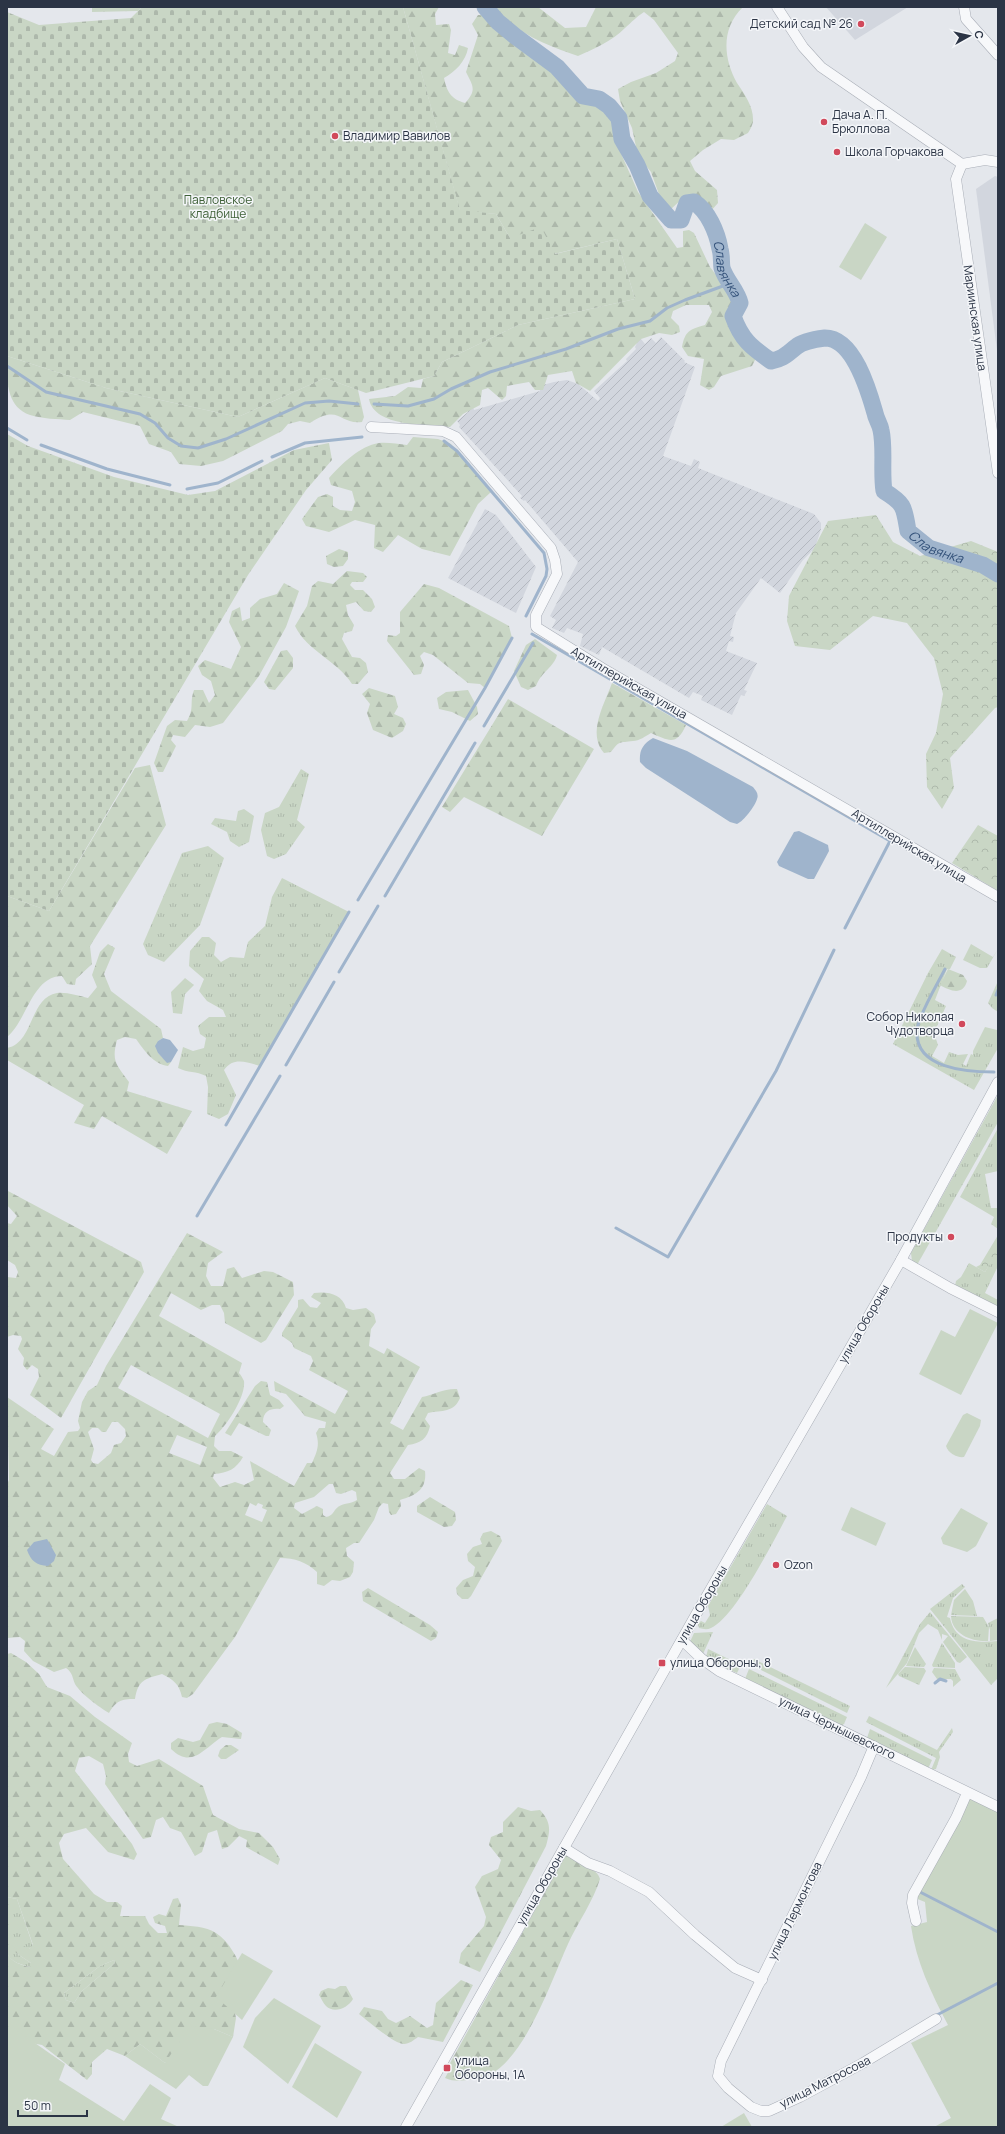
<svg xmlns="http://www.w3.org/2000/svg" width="1005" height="2134" viewBox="0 0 1005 2134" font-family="Manrope,sans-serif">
<defs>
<pattern id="industrial-furrows" width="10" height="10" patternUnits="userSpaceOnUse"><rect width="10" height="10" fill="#d2d6de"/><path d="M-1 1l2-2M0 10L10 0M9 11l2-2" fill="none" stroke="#b4b8c0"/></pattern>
<pattern id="grass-tufts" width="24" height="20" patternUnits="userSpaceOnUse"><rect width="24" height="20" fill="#c9d6c5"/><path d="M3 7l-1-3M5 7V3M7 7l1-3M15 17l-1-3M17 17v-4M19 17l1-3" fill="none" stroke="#adb8ab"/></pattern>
<pattern id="forest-firs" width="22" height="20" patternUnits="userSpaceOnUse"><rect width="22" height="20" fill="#c9d6c5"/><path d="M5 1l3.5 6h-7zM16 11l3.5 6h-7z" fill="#adb8ab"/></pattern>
<pattern id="cemetery-stones" width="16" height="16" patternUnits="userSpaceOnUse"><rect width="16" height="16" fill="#c9d6c5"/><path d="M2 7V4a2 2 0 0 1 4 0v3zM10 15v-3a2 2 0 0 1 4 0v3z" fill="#adb8ab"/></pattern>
<pattern id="park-crowns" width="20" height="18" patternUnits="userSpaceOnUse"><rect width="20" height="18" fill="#c9d6c5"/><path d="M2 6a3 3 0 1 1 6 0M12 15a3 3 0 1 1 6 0" fill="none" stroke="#adb8ab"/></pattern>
</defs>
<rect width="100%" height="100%" fill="#e4e7ec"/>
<g fill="#d2d6de">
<path d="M826 7H908L855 40Z"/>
<path d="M995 176 998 177V358L976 189Z"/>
</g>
<g fill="url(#industrial-furrows)">
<path d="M661 337 685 361 684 362 695 367 663 456 691 466 694 459 700 462 698 468 814 514 821 523V529L816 545 818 546 816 552 812 551 803 560 780 593 761 578 736 613 730 636 734 637 733 642 729 641 726 651 757 663 744 690 747 691 744 696 741 695 732 715 701 700 703 696 693 692 689 698 602 647 599 655 580 646 583 634 567 628 564 633 552 628 556 620 550 616 578 562 525 500 524 501 520 498 522 496 459 427 460 425 457 421 468 412 465 403 471 401 474 410 540 391 539 386 554 382 567 380 578 384 598 401 600 398 594 391 627 361 626 359 636 349 635 347 637 343 641 339 645 344 651 338 656 343Z"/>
<path d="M485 509 496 515 536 567 516 613 448 578Z"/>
</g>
<g fill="url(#grass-tufts)">
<path d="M301 769 309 774 297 820 305 827 286 854 274 859 267 856 261 830 265 813 279 807Z"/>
<path d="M244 809 254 816 249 842 239 847 230 841 227 832 211 824 215 818 236 821 238 811Z"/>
<path d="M208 846 224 858 200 925 164 962 148 955 143 944 182 853Z"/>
<path d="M282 878 349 912 261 1066C247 1063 234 1056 224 1070L236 1095 228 1114 219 1119 207 1114 208 1087 206 1076C196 1071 188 1073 178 1068L183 1047 193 1051 204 1048 206 1038 200 1034 198 1026 209 1017H226L223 1010 207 1001 199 991 204 979 189 966 190 951 202 937H209L216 943 214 955 221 962 230 957 244 958 248 942 265 926 272 897Z"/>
<path d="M971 944 993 957 998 949 987 968H980L963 960Z"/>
<path d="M942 949 956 957 950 969H947L935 1000 946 1006 934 1033 938 1045 932 1056 944 1063 949 1052 958 1055 968 1054 963 1064 966 1066 971 1054 973 1055V1051L985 1027 997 1030 998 1028V1048L974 1090 893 1044 928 973Z"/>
<path d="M185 978 194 985 185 994 182 1014 173 1013 171 992Z"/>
<path d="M998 981V1012L992 1008 988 1003Z"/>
<path d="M998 1095V1122L917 1265 912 1261 911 1253Z"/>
<path d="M998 1128V1171L985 1174 991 1208H998V1229L991 1224 994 1217 960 1197Z"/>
<path d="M993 1258H998V1266L985 1293 998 1300V1308L955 1286 956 1281 961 1277 969 1263 985 1272Z"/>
<path d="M767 1504 787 1516C774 1540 735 1618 711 1628 707 1630 703 1629 699 1628L698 1624 701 1621 705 1623 710 1615 708 1606Z"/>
<path d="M962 1584 965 1587 953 1598 947 1617 950 1618C955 1643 978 1643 998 1641V1678L991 1685 930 1609Z"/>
<path d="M965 1589 973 1601 977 1616 951 1615 954 1600Z"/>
<path d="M930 1612 967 1657 960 1663 957 1662 943 1642 948 1636 942 1634V1640L938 1630 928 1624 919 1633 907 1663 886 1688 920 1624Z"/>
<path d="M951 1616 983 1617 989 1627 988 1641C973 1642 952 1635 951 1616Z"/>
<path d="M998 1618V1640L990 1641V1630L988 1623Z"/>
<path d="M713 1632 703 1654 690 1642 694 1633Z"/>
<path d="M942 1643 955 1663V1668L933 1667 932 1665Z"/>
<path d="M915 1647 926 1664 924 1667 906 1666Z"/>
<path d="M708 1649 741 1665 737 1673 720 1666 706 1657Z"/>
<path d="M754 1659 850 1706 847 1713 751 1665Z"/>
<path d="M905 1667 924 1668 926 1671 919 1685 899 1676 898 1674Z"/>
<path d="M934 1668 955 1669 961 1680 953 1687V1681L951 1679H937L932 1672Z"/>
<path d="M749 1669 847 1717 844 1724 840 1726 745 1679Z"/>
<path d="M869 1716 937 1750 952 1728 953 1732 939 1752 940 1757 936 1769 931 1770 936 1758 866 1722Z"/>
<path d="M870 1729 932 1760 928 1769 867 1738Z"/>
<path d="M7 1897 17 1899 33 1946 29 1949 16 1953 31 1963V1967C22 1965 10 1962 7 1953Z"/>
<path d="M114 1960 115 1963 82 1991 74 2003 66 2000 64 1993 100 1966Z"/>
</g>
<g fill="url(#forest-firs)" fill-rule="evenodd">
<path d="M92 7H142L138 11 92 12Z"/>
<path d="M403 7H439L435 14 436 25 449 24 451 30 448 53 455 55 459 45 468 48C466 61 455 72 444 78 447 92 451 99 465 103 477 90 473 86 466 72L478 35 472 24 478 15H485L553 71 579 98 605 109 617 123 619 149 638 192 677 248 683 247V231L689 230 694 233 710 267 733 297C728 328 736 337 756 358L752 366 721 376 714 387 709 390 700 385 704 359 688 356 682 347C685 331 690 329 705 325L712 312 709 305H686L673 311 671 318 679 326 680 332 672 335 659 333 641 339 590 391 576 383 572 371 548 375 543 390H535L529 382 507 386 506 396 502 400 488 388 482 390 480 405 463 414 450 427C427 425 374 427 369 399L395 396 408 387 421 388 423 379 434 376 442 362 518 325 635 299 617 239 554 254 510 238 496 214 460 211Z"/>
<path d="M496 7H538L565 28 586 27 596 7H743C721 28 723 58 737 83 745 95 754 107 753 122 752 126 750 130 748 133L734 140 721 139 703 150 690 161 695 171 717 190 718 203 710 212 695 198 685 196 670 210 660 197 651 172 638 156 632 128 620 101 618 89 631 82 656 73 675 61 678 53 654 20 644 12C636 17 632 22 625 28 612 41 594 49 578 56 550 47 512 32 496 7Z"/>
<path d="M7 356 106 388 238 417 325 378 358 390 364 417 362 422C339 425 340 403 310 423L300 421 288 424 282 431 223 461 201 466 179 464 171 452 149 444 140 426 83 412 70 420C58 419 42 419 30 415 5 406 7 378 7 356Z"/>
<path d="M413 437 438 439 451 444 491 492 478 504 450 556 422 549 398 535 383 552 374 548 375 525 355 520 329 532 306 526 302 519 318 497 327 494 333 497V506L340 510 352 511 355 502 352 491 331 485 329 478C342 464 359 446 379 443 387 442 398 444 407 445Z"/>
<path d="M339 549 348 552V559L343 566 334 567 327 564 326 556Z"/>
<path d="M347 571 363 573 367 577 363 582H352L350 585 355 590H363L372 599 375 607 371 612 364 611 356 602 346 605 348 615 354 625 352 631 344 633 342 639 352 657 360 658 366 663 368 672 358 684H352C338 661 307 651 295 626L307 606 312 586 318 581 333 584Z"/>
<path d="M284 583 299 591 286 627 259 676 223 723 210 727 195 725 185 737 173 735 171 740 176 746 163 772H158L154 763 167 726 175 720 187 721C195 707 189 704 194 690H203L209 703 215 695 211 681 202 675 198 666 205 660 231 669 241 647 229 622 232 611 240 607 242 621 250 618V608L260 599 277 594Z"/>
<path d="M424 584 439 588 509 626 512 638 485 688 480 684 468 683 433 655 424 652 420 656 424 665 421 674 414 675 387 641 388 635 396 636 400 633V612Z"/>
<path d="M535 639 557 655C554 667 542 671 536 686L528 690 521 687 514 671 526 645Z"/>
<path d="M287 650 293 658V668L275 690 269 689 264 682 281 651Z"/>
<path d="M612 683 686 725C677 746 669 741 651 733 646 736 639 741 633 741 619 743 620 740 611 752L604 753C587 733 604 705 612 683Z"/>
<path d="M369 688 395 696 398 707 394 714 403 718 406 724 403 731 392 738 373 730 367 713 370 704 362 694Z"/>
<path d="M468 690 477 707 478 714 470 721 452 712 439 709 437 698 446 692Z"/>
<path d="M508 699 594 749 542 836 464 797 450 812 442 807Z"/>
<path d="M150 765 166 825 90 946 92 964 76 979 75 985 67 984 62 976C32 976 27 1021 7 1037V896L49 911 135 768Z"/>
<path d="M108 944 115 948 104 974 111 991 161 1029 163 1038 158 1041V1053L167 1062H171L168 1066C153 1064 144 1050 136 1039L125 1037 117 1040C111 1062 117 1065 129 1082L127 1091 192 1111 167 1154 102 1116 94 1129 74 1123 84 1105 7 1060V1048C34 1043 29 998 57 993 67 992 79 996 88 998L97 987 92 975 100 952Z"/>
<path d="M948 969 963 975 967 981C963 996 950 991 940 985Z"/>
<path d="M8 1191 141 1262 144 1272 61 1418 30 1395 39 1377 38 1369 32 1365 27 1370 23 1365 24 1358 18 1349 22 1339 21 1336 13 1335 7 1337V1277L16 1278 18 1272 15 1265 7 1260V1223L11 1224 17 1216 7 1205Z"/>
<path d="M187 1233 223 1252 208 1263 206 1276 211 1286H223L227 1269 234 1267 242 1278 264 1271 273 1272 293 1282 294 1295 266 1340 261 1343 225 1323 224 1313 220 1305H212L201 1310 171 1293 159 1316 242 1363 239 1373C241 1375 243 1379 244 1381 246 1397 226 1427 215 1436L214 1446 219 1451H231L243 1457C236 1469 228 1473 214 1474L213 1478 220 1487 235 1482 244 1485 254 1480 250 1461 294 1486 307 1463H312C317 1452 320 1445 316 1433L319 1428H325L326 1422 305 1416 286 1394 275 1391 274 1381 335 1414 348 1391 309 1370 313 1361 311 1356 294 1348 292 1343 282 1336V1333L298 1307V1300L303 1299 310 1307 317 1308 321 1303 311 1297 314 1293C328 1291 342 1294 346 1308L353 1310 366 1308 374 1314 376 1322 371 1329 369 1346 384 1354 387 1348 420 1367 390 1423 403 1430 422 1397C433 1395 445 1388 457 1389L460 1398C454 1413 442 1410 428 1413L425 1419 430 1426C427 1439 421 1443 408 1445L390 1473 394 1479H405L419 1468 425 1471C427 1489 417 1495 400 1500L401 1506 396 1514 391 1515 389 1512 388 1504 383 1503 379 1507 374 1520 359 1543H354L346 1548 347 1556 354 1562 353 1572 350 1577 340 1581 332 1580 324 1586 317 1584V1572C306 1562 295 1558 280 1558L235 1637 193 1694 187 1698 182 1697C179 1684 174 1680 162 1674 145 1679 138 1680 135 1699 121 1699 116 1701 109 1713 99 1707 81 1694 75 1684 72 1677 73 1673 66 1668L54 1672 33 1661 24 1651 25 1641 20 1637 7 1638V1484L9 1480 7 1397 54 1429 41 1449 54 1456 68 1432 78 1431 80 1428 78 1421 82 1402 88 1391 97 1385 106 1366ZM131 1365 220 1414 208 1438 118 1388ZM112 1422H118L125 1429 126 1436 121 1443 114 1445 111 1453 98 1464 93 1463 91 1460 94 1449 88 1432 92 1428H98L102 1432H106ZM177 1435 207 1447 200 1465 169 1453ZM329 1484H333L336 1493 341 1494 352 1490 356 1492 357 1500C351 1504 343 1503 338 1507 333 1511 333 1516 326 1517L323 1515V1509L317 1506 302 1514 294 1508 295 1503 314 1497ZM250 1503 256 1506 258 1503 263 1505 262 1508 267 1510 262 1522 245 1515Z"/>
<path d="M261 1381 267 1382 270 1395 279 1400 284 1406 280 1409C271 1408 263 1411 263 1422L271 1430 269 1436H266L239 1423 231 1436 225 1433 255 1386Z"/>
<path d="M430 1497 455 1512 456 1520 452 1526 444 1527 417 1512V1506Z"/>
<path d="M491 1531 500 1536 502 1541 471 1596 468 1599H462L457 1594 456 1588 463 1580 473 1576 475 1567 468 1561 467 1554 473 1547 482 1544 480 1539 483 1533Z"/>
<path d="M368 1588 430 1625 438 1632 436 1638 431 1641 363 1601 362 1592Z"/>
<path d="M11 1653 26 1662 39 1674 47 1687 70 1696 95 1717 132 1743 128 1754 129 1762 137 1766 159 1759 203 1786 213 1815 239 1829 259 1833 273 1847 280 1859 278 1865 246 1847 247 1840 239 1836 228 1847 222 1849 217 1830 208 1833 202 1852 195 1856 181 1832 170 1828 163 1817 156 1820 151 1837 143 1839 105 1784 106 1776 103 1764 89 1756 79 1758 75 1771 132 1844 137 1854 134 1860 108 1852 86 1828 64 1834 59 1843 63 1859 94 1894 107 1902H117L122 1906 120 1916H145L149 1924 158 1933H167L165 1926 155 1923 153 1917 159 1914 166 1916 173 1899 178 1898 181 1905 179 1925C190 1926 206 1926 216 1933 229 1941 237 1958 243 1971L229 1979 236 2018 233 2037 214 2029 165 2063 140 2044 125 2056 107 2049 92 2062V2074L87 2080 42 2045 31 2043 7 2060V1953C11 1962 21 1965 30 1967L31 1963 16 1953 13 1946 19 1943 29 1949 33 1945 17 1899 7 1897V1654ZM114 1960 115 1963 82 1991 74 2003 66 2000 64 1993 100 1966Z"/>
<path d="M217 1722 227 1724 242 1733 241 1739 222 1737C203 1749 192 1769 171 1749V1743L178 1738 193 1742 200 1740 209 1724Z"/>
<path d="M226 1745H231L239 1750 226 1759H221L218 1756 220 1750Z"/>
<path d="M518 1807 531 1811 540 1810C552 1823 550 1831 546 1846L480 1972 459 1963 461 1953 484 1926 486 1917 475 1887 482 1876 498 1869 501 1860 489 1845 491 1837 503 1832V1822Z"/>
<path d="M570 1855C578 1861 598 1869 600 1879 593 1902 578 1922 568 1944 552 1979 526 2057 489 2075 484 2077 477 2078 472 2079 463 2081 454 2082 445 2078L451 2067 449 2065 565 1856Z"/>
<path d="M461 1980 473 1985 443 2042 418 2037C414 2040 409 2044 404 2044 394 2044 368 2021 359 2014L364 2007 382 2011 388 2019 396 2023 410 2016 427 2028 433 2025 436 2003Z"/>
<path d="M340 1986H346L353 1999C348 2008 334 2014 326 2006 323 2003 321 1998 319 1995L321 1991 328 1988 335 1989Z"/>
</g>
<g fill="url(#cemetery-stones)">
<path d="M142 7H403L460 210 496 214 510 238 541 227 555 254 617 239 635 299 518 325 442 362 434 376 366 393 325 378 238 417 106 388 7 356V12L39 25 131 18Z"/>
<path d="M7 434 28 446 114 477 188 495 215 491 294 450 329 443 332 460 306 490 248 575 49 911 7 896Z"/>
</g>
<g fill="url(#park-crowns)">
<path d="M876 515 893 542 920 556 971 541 998 552V707L995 708 950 758 954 788 942 809 927 787 926 754 936 733 943 694 934 658 907 623 873 616 830 650 795 646 787 621 789 596 828 521Z"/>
<path d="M978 825 998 836V891L952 863Z"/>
<path d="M998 1235V1258L993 1259 985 1272 976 1267 980 1265Z"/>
</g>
<g fill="#c9d6c5">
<path d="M865 223 887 237 861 280 839 267Z"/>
<path d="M970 1309 998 1323 961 1395 919 1374 941 1330 955 1337Z"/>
<path d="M967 1413 981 1420 980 1426 964 1457C957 1458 948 1453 946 1446L963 1415Z"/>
<path d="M851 1507 886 1523 876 1546 841 1530Z"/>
<path d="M961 1508 988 1523 976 1546 967 1552 943 1544 941 1538Z"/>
<path d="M970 1797 998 1810V2127H934L951 2118 911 2043 948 2025C931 1993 916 1961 911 1926L927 1922 925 1902 915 1898Z"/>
<path d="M242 1953 273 1971 242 2020 216 1997Z"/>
<path d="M274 1998 321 2026 288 2084 243 2047 255 2018Z"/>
<path d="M190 2026 214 2029 233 2037 208 2086H203L189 2075 176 2089 125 2056 140 2044 165 2063Z"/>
<path d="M12 2027 65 2064 59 2080 124 2121 150 2084 171 2098 161 2119 179 2127H7V2028Z"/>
<path d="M315 2043 362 2072 337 2118 292 2087Z"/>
<path d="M744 2113 752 2127H721Z"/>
</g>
<g fill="#9fb4cc">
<path d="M653 738 687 751 753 787C756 791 759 794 757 799 755 806 744 821 737 824L730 822 646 768 640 762C639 750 643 744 653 738Z"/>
<path d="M799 831 828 845 829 851 814 879H808L779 866 777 862 794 832Z"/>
<path d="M163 1038 170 1040 178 1050 171 1062 167 1063 158 1053 155 1046 158 1041Z"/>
<path d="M47 1539 56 1555 54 1561 48 1566C36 1565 31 1561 27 1550L34 1542Z"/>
</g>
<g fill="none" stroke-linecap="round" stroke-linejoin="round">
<g stroke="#9fb4cc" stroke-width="3">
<path d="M7 366 46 392 140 414 155 423 168 438 181 446 198 448 226 439 305 403 329 401 358 404"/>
<path d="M374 404 408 406 434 399 451 389 490 372 566 349 618 329 650 321 667 308 685 300 731 283"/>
<path d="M7 428 27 440"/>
<path d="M444 441 457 451 544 553 547 569 546 576 526 616"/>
<path d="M41 445 107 469 170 485"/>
<path d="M272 457 305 443 362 437"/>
<path d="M187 489 218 483 262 461"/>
<path d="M532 634 890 841 845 928"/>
<path d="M484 726 533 643"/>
<path d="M385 896 475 743"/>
<path d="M358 900 485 688 512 638"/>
<path d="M945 969C938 983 918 1016 917 1030 914 1069 968 1072 994 1072"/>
<path d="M339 972 378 906"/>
<path d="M996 995 998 990"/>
<path d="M286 1065 334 982"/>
<path d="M226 1125 349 912"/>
<path d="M197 1216 280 1076"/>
<path d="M616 1228 668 1257 776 1071 834 950"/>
<path d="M935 1683 940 1679 946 1681"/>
<path d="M920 1892 998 1932"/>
<path d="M935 2016 998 1983"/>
</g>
<path stroke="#9fb4cc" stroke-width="17" id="s1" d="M485 7 498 22 515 36 557 67 583 96 599 99 609 106 619 118 622 139 637 165 650 196 671 220H681L687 203 694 202C708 211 717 232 720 249 722 255 721 262 722 268 726 281 737 290 740 303L733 316C741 339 751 347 771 361 783 359 787 354 796 347 803 341 817 339 825 338 854 338 869 392 875 413 876 419 880 424 881 430 885 448 881 472 884 491 905 504 904 507 908 531L929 548 983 565 998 574"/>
<defs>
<g id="minor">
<path d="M777 7 803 47 821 67 962 164 985 160 998 162"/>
<path d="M964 7 966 19 998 55"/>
<path d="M962 164 956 179 998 473"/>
<path d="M371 427 443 431 456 437 551 548 555 560 557 574 536 615V627L602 668 998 897"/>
<path d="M901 1260 950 1288 998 1312"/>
<path d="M682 1640 702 1659 719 1671 998 1807"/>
<path d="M874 1746 861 1777 721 2061 718 2076 728 2088 751 2107 761 2111H769L800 2097 863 2063 936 2019"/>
<path d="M564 1848 588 1863 610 1871 649 1892 695 1935 735 1968 762 1980"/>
<path d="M916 1921 912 1903 913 1895 956 1818 967 1793"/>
<path d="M406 2127 698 1611 901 1260 998 1082"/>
</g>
</defs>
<use href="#minor" stroke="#a9aeb7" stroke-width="11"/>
<use href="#minor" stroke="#f7f8fa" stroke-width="10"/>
</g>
<g fill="#d1495b" stroke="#f4f6f9" stroke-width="1.5">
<circle cx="861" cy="24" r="4"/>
<circle cx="824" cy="122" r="4"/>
<circle cx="335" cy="136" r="4"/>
<circle cx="837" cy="152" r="4"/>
<circle cx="962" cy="1024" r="4"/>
<circle cx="951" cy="1237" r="4"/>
<circle cx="776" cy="1565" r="4"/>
<rect x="658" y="1659" width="8" height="8" rx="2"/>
<rect x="443" y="2064" width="8" height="8" rx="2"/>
</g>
<g text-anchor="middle" stroke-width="3" stroke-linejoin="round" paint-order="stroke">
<g font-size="12" fill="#2b3445" stroke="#f4f6f9" text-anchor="start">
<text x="853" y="28" text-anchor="end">Детский сад № 26</text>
<text x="832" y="119">Дача А. П.<tspan x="832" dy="14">Брюллова</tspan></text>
<text x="343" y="140">Владимир Вавилов</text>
<text x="845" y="156">Школа Горчакова</text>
<text x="954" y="1021" text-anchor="end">Собор Николая<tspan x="954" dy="14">Чудотворца</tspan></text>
<text x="943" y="1241" text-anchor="end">Продукты</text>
<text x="784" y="1569">Ozon</text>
<text x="670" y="1667">улица Обороны, 8</text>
<text x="455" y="2065">улица<tspan x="455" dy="14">Обороны, 1А</tspan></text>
</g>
<g font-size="12" fill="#3f6138" stroke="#f4f6f9">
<text x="218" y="204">Павловское<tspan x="218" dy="14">кладбище</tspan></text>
</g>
<g font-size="12" fill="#2b3445" stroke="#f4f6f9">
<text transform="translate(975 318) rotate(82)" y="4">Мариинская улица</text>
<text transform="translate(629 683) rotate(30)" y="4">Артиллерийская улица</text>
<text transform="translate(909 846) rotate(31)" y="4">Артиллерийская улица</text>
<text transform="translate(864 1324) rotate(-60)" y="4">улица Обороны</text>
<text transform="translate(702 1605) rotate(-60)" y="4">улица Обороны</text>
<text transform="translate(837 1728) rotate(26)" y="4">улица Чернышевского</text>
<text transform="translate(542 1886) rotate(-60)" y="4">улица Обороны</text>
<text transform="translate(795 1911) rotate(-64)" y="4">улица Лермонтова</text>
<text transform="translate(825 2082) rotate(-27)" y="4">улица Матросова</text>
</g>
<g font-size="13" font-style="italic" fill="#34527a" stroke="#f4f6f9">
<text dy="5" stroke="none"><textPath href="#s1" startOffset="405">Славянка</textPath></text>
<text dy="5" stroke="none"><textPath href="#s1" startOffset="834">Славянка</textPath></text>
</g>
</g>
<rect width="1005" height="2134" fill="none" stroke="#2b3445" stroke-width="16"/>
<g transform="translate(969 36) rotate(82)" stroke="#f4f6f9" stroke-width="3" paint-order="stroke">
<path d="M0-3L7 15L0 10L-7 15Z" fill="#2b3445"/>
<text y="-6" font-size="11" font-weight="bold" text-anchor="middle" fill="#2b3445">С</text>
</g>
<path d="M18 2110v6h69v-6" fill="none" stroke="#2b3445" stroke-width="2"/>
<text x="24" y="2110" font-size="12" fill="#2b3445" stroke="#f4f6f9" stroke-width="3" paint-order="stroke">50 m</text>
</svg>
